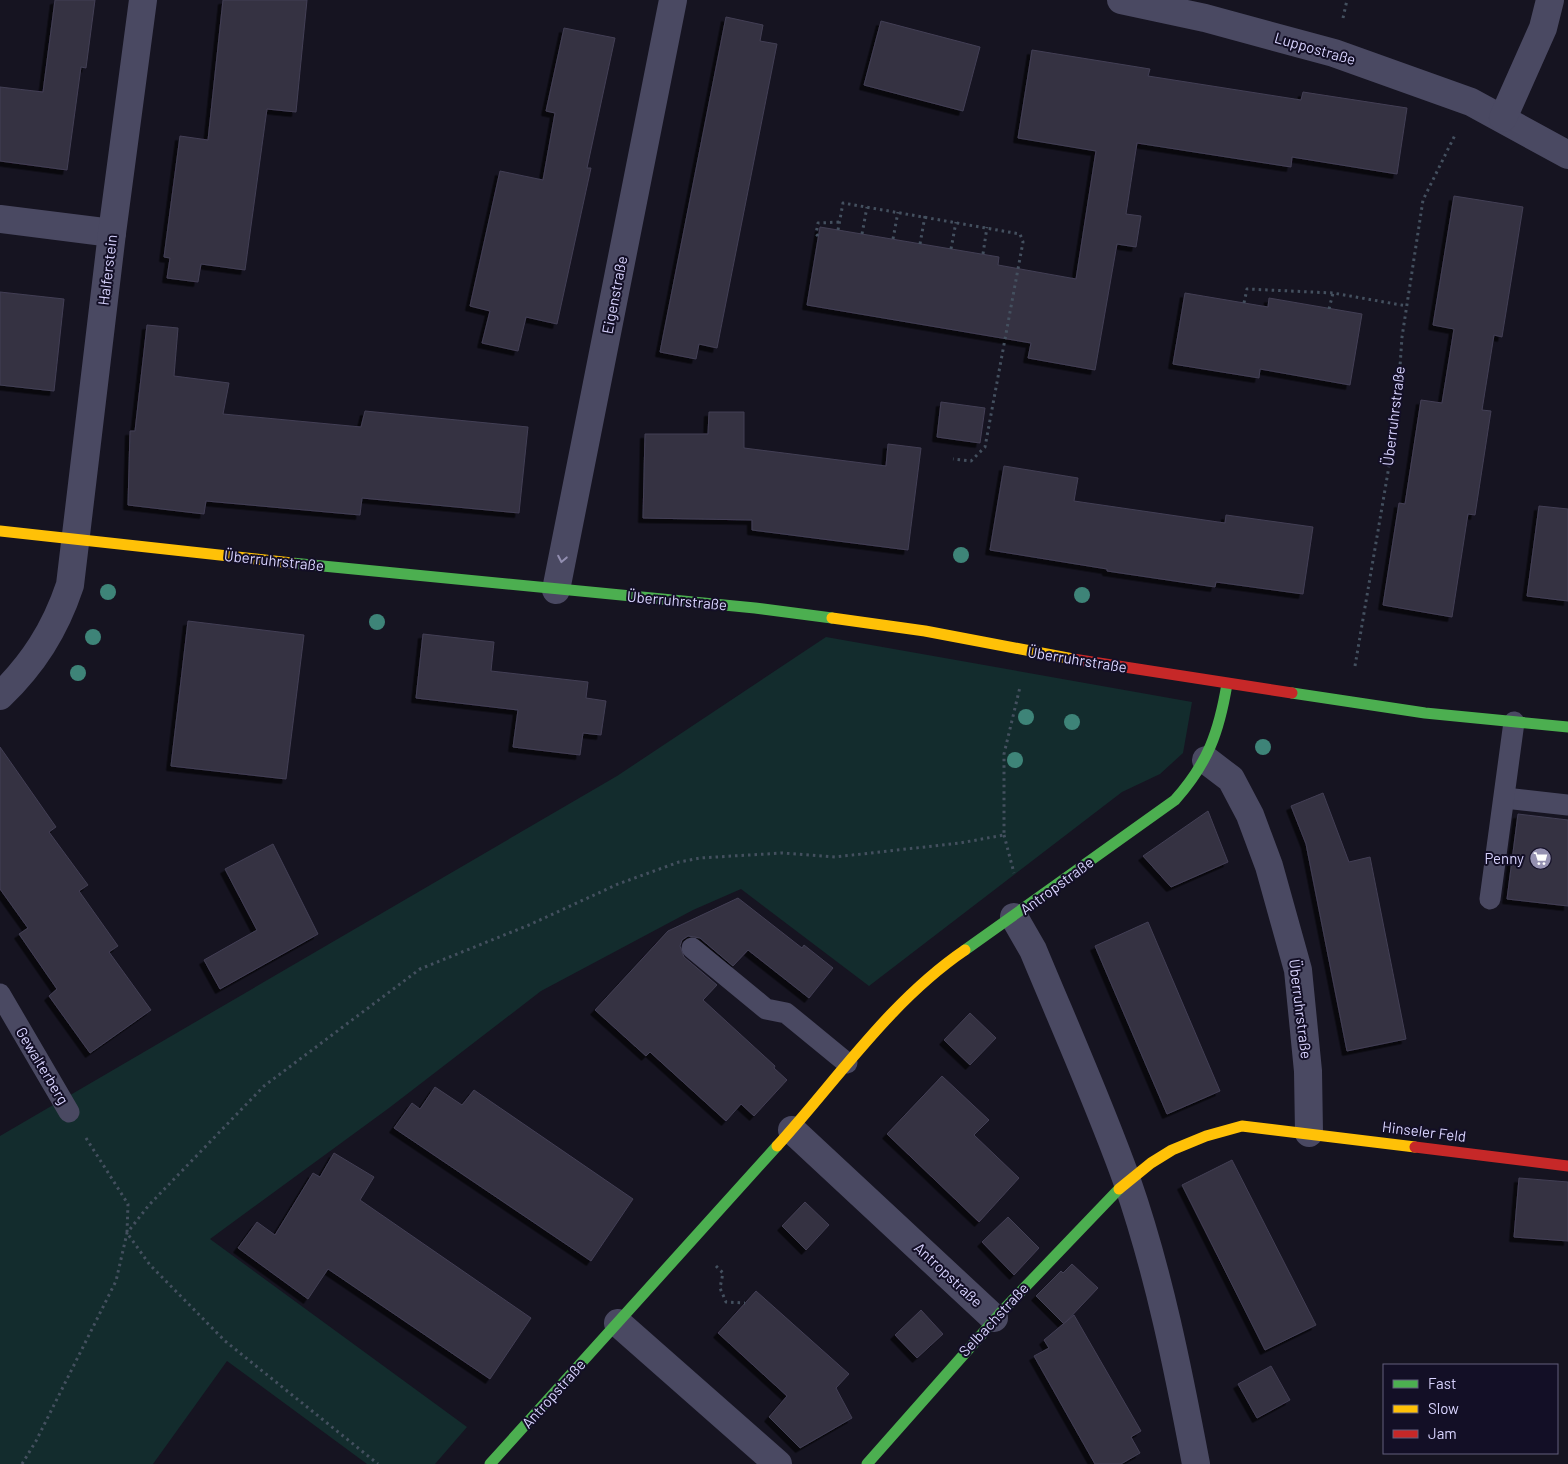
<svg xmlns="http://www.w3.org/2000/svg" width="1568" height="1464" viewBox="0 0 1568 1464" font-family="Barlow,sans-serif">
<defs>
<filter id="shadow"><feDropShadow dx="-4.5" dy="4.5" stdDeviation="0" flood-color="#0009"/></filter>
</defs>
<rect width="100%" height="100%" fill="#161421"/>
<path fill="#132c2d" d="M826 637 1192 702 1183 753 1160 774 1122 792 869 986 741 889 693 910 541 991 389 1108 210 1239 467 1427 435 1464H367L227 1361 153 1464H0V1136L617 776Z"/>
<g fill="#343243" stroke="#433f54" filter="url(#shadow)">
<path d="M55 0H95L86 68 81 67 67 170 0 161V87L43 92Z"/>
<path d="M223 0H307L296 112 267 109 245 270 201 264 198 282 167 278 170 258 164 257 180 136 208 140Z"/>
<path d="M726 17 763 25 760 41 777 44 717 348 699 344 696 359 660 352Z"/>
<path d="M881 21 980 47 963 111 864 85Z"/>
<path d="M564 28 615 38 587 168H591L557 324 526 317 518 351 482 343 490 311 470 306 500 171 543 180 555 113 546 111Z"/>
<path d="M1032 50 1150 69 1148 76 1301 100 1303 92 1407 108 1397 174 1292 157 1291 167 1137 143 1126 214 1141 216 1136 247 1117 244 1095 370 1028 358 1031 343 807 305 820 227 999 257 998 265 1076 279 1096 151 1018 138Z"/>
<path d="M1454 196 1523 207 1502 337 1494 335 1482 410 1491 411 1475 515 1468 514 1452 617 1383 605 1399 503 1405 504 1421 400 1442 403 1454 329 1433 325Z"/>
<path d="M0 292 64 299 54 391 0 385Z"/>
<path d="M1185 293 1268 307 1269 298 1362 314 1350 385 1260 369 1259 378 1173 364Z"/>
<path d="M147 325 178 328 174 376 229 383 223 414 361 427 365 411 528 427 519 513 362 498 360 515 206 501 204 514 128 505 130 431H135Z"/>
<path d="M941 402 985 408 980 443 937 437Z"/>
<path d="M709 412H744V448L886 466 888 444 921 448 908 550 752 530V520L643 518 645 434H708Z"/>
<path d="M1004 466 1078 478 1074 501 1225 523 1226 515 1313 527 1303 594 1216 582 1215 587 1107 571V569L990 550Z"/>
<path d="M1539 506 1568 509V601L1527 596Z"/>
<path d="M188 621 304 635 286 779 171 766Z"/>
<path d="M423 634 494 642 491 671 588 682 586 698 606 701 601 735 583 733 580 755 513 747 518 710 416 698Z"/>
<path d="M0 747 56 827 49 832 88 885 79 891 118 946 109 952 151 1010 90 1053 49 996 57 989 19 934 28 928 0 889Z"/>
<path d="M1323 793 1349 862 1370 857 1406 1039 1347 1051 1306 844 1291 806Z"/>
<path d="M1208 811 1228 862 1171 887 1143 856Z"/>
<path d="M1518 814 1568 820V906L1507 899Z"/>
<path d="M273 844 318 934 220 989 204 960 257 930 225 869Z"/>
<path d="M738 898 802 948 804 945 833 968 809 998 748 950 733 966 700 938 688 936 682 940 680 946 684 957 717 985 703 1000 775 1066 774 1068 787 1080 754 1116 741 1104 726 1121 650 1052 646 1056 595 1010 668 931Z"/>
<path d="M1148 922 1220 1091 1167 1114 1095 946Z"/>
<path d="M970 1013 996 1038 970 1065 944 1040Z"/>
<path d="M942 1076 989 1120 974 1135 1019 1178 979 1222 887 1134Z"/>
<path d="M435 1087 462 1105 474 1090 633 1199 591 1261 394 1128 412 1103 420 1109Z"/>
<path d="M334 1153 374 1177 360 1200 531 1318 490 1379 328 1269 308 1299 238 1248 257 1222 275 1235 313 1173 320 1177Z"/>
<path d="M1232 1160 1316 1325 1265 1350 1182 1185Z"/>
<path d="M1519 1178 1568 1182V1241L1514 1237Z"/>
<path d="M805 1202 829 1225 806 1250 782 1226Z"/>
<path d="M1008 1217 1039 1248 1014 1275 982 1242Z"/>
<path d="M1072 1264 1098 1288 1064 1324 1036 1296 1061 1271 1063 1273Z"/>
<path d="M756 1291 849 1374 836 1388 852 1418 800 1448 769 1417 787 1396 718 1333Z"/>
<path d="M921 1310 943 1334 917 1358 895 1335Z"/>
<path d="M1074 1315 1141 1431 1131 1437 1140 1453 1121 1464H1095L1034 1356 1049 1348 1044 1340Z"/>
<path d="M1271 1366 1290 1400 1257 1418 1238 1384Z"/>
</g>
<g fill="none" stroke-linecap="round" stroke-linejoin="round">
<g stroke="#44505f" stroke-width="3" stroke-dasharray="2.5 4" stroke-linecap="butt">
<path d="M1343 18 1347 0"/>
<path d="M838 230 843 203 1020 234 1023 242 985 447 971 461 953 459"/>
<path d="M862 234 867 207"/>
<path d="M818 236 816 234 818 223 840 222"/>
<path d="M893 239 898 212"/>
<path d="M920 244 925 216"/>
<path d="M951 249 956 222"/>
<path d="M983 254 987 227"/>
<path d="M1244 303 1247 289 1333 293 1407 306"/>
<path d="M1329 309 1333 293"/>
<path d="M1355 666 1396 425 1402 337 1423 200 1456 133"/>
<path d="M1004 835 1014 873"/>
<path d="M86 1138 128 1204 127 1233 150 1265 225 1341 378 1464"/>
<path d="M716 1266 723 1273 720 1288 726 1302 745 1303"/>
<path d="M22 1464 36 1441 116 1281 127 1233 149 1205 264 1086 420 969 529 925 618 884 679 862 700 858 782 853 835 857 960 843 1004 835V754L1020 687"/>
</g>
<g stroke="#4a4962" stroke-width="21">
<path d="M1505 798 1568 805"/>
<path d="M1490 899 1514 722"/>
<path d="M692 948 766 1009 786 1013 847 1063"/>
<path d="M0 994 69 1112"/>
</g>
<g stroke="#4a4962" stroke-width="28">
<path d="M1121 0 1205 18 1334 53 1471 102 1568 155"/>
<path d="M1503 118 1543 28 1550 0"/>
<path d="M0 219 112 233"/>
<path d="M556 590 673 0"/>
<path d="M0 696C33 664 55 630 70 585L112 233 143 0"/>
<path d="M1206 760 1231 779 1250 815 1269 866 1298 970 1308 1071 1309 1133"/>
<path d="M1014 917 1033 950C1065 1027 1099 1103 1127 1181 1159 1273 1178 1369 1196 1464"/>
<path d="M792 1130 994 1318"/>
<path d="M618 1323 778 1464"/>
</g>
<g stroke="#4caf50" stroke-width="11">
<path d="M292 563 755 608 832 618"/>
<path d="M1292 693 1425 713 1568 727"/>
<path d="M965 950 1175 800C1208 763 1219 732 1227 684"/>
<path d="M490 1464 777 1146"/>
<path d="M867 1464 1005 1308 1119 1189"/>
</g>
<g stroke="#ffc107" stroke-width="11">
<path d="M0 531 292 563"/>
<path d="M832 618 925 631 1073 659"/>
<path d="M777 1146C837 1080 890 1001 965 950"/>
<path d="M1119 1189 1151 1163 1172 1150 1206 1136 1242 1126 1415 1147"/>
</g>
<g stroke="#c62828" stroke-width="11">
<path d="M1073 659 1292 693"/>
<path d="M1415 1147 1568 1166"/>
</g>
</g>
<g fill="#3e8478">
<circle cx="961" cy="555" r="8"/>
<circle cx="108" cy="592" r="8"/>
<circle cx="1082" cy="595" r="8"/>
<circle cx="377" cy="622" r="8"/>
<circle cx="93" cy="637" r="8"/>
<circle cx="78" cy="673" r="8"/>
<circle cx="1026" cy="717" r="8"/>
<circle cx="1072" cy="722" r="8"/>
<circle cx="1263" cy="747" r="8"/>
<circle cx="1015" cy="760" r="8"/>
</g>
<defs><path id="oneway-chevron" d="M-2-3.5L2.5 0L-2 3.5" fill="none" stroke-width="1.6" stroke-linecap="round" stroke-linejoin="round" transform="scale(1.25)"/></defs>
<use stroke="#928eb0" href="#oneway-chevron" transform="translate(562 559) rotate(101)"/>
<defs>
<symbol id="supermarket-disc" viewBox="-11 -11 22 22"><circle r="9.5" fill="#9591b1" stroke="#130f26"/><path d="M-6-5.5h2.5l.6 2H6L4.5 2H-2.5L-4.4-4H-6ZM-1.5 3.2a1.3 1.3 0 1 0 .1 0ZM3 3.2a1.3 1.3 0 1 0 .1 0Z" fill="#fff"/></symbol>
</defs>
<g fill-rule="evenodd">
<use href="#supermarket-disc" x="1528" y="846" width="25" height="25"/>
</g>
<g text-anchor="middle" stroke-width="4" stroke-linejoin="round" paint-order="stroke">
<g font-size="15" fill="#d9d4ff" stroke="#130f26">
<text transform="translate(1315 49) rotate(16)" y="5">Luppostraße</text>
<text transform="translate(108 270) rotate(-83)" y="5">Halferstein</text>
<text transform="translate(615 295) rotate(-79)" y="5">Eigenstraße</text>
<text transform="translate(1394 416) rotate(-83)" y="5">Überruhrstraße</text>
<text transform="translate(274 561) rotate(6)" y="5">Überruhrstraße</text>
<text transform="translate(677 601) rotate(5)" y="5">Überruhrstraße</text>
<text transform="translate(1077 660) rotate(9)" y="5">Überruhrstraße</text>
<text transform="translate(1057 886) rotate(-36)" y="5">Antropstraße</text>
<text transform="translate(1300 1009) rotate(83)" y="5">Überruhrstraße</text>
<text transform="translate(42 1066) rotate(59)" y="5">Gewalterberg</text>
<text transform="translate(1424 1132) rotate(7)" y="5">Hinseler Feld</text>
<text transform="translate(948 1275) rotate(43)" y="5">Antropstraße</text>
<text transform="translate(994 1320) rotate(-47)" y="5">Selbachstraße</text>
<text transform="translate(554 1394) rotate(-48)" y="5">Antropstraße</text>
</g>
<g font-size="15" fill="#d9d4ff" stroke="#130f26" text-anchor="end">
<text x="1524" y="864">Penny</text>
</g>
</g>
<rect x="1383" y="1364" width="175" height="90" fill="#130f26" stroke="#625e7d"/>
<rect x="1393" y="1380" width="25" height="8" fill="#4caf50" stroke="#625e7d"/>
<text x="1428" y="1389" font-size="15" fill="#d9d4ff">Fast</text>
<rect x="1393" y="1405" width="25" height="8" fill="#ffc107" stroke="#625e7d"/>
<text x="1428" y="1414" font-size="15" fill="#d9d4ff">Slow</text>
<rect x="1393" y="1430" width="25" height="8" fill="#c62828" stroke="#625e7d"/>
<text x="1428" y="1439" font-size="15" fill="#d9d4ff">Jam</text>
</svg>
